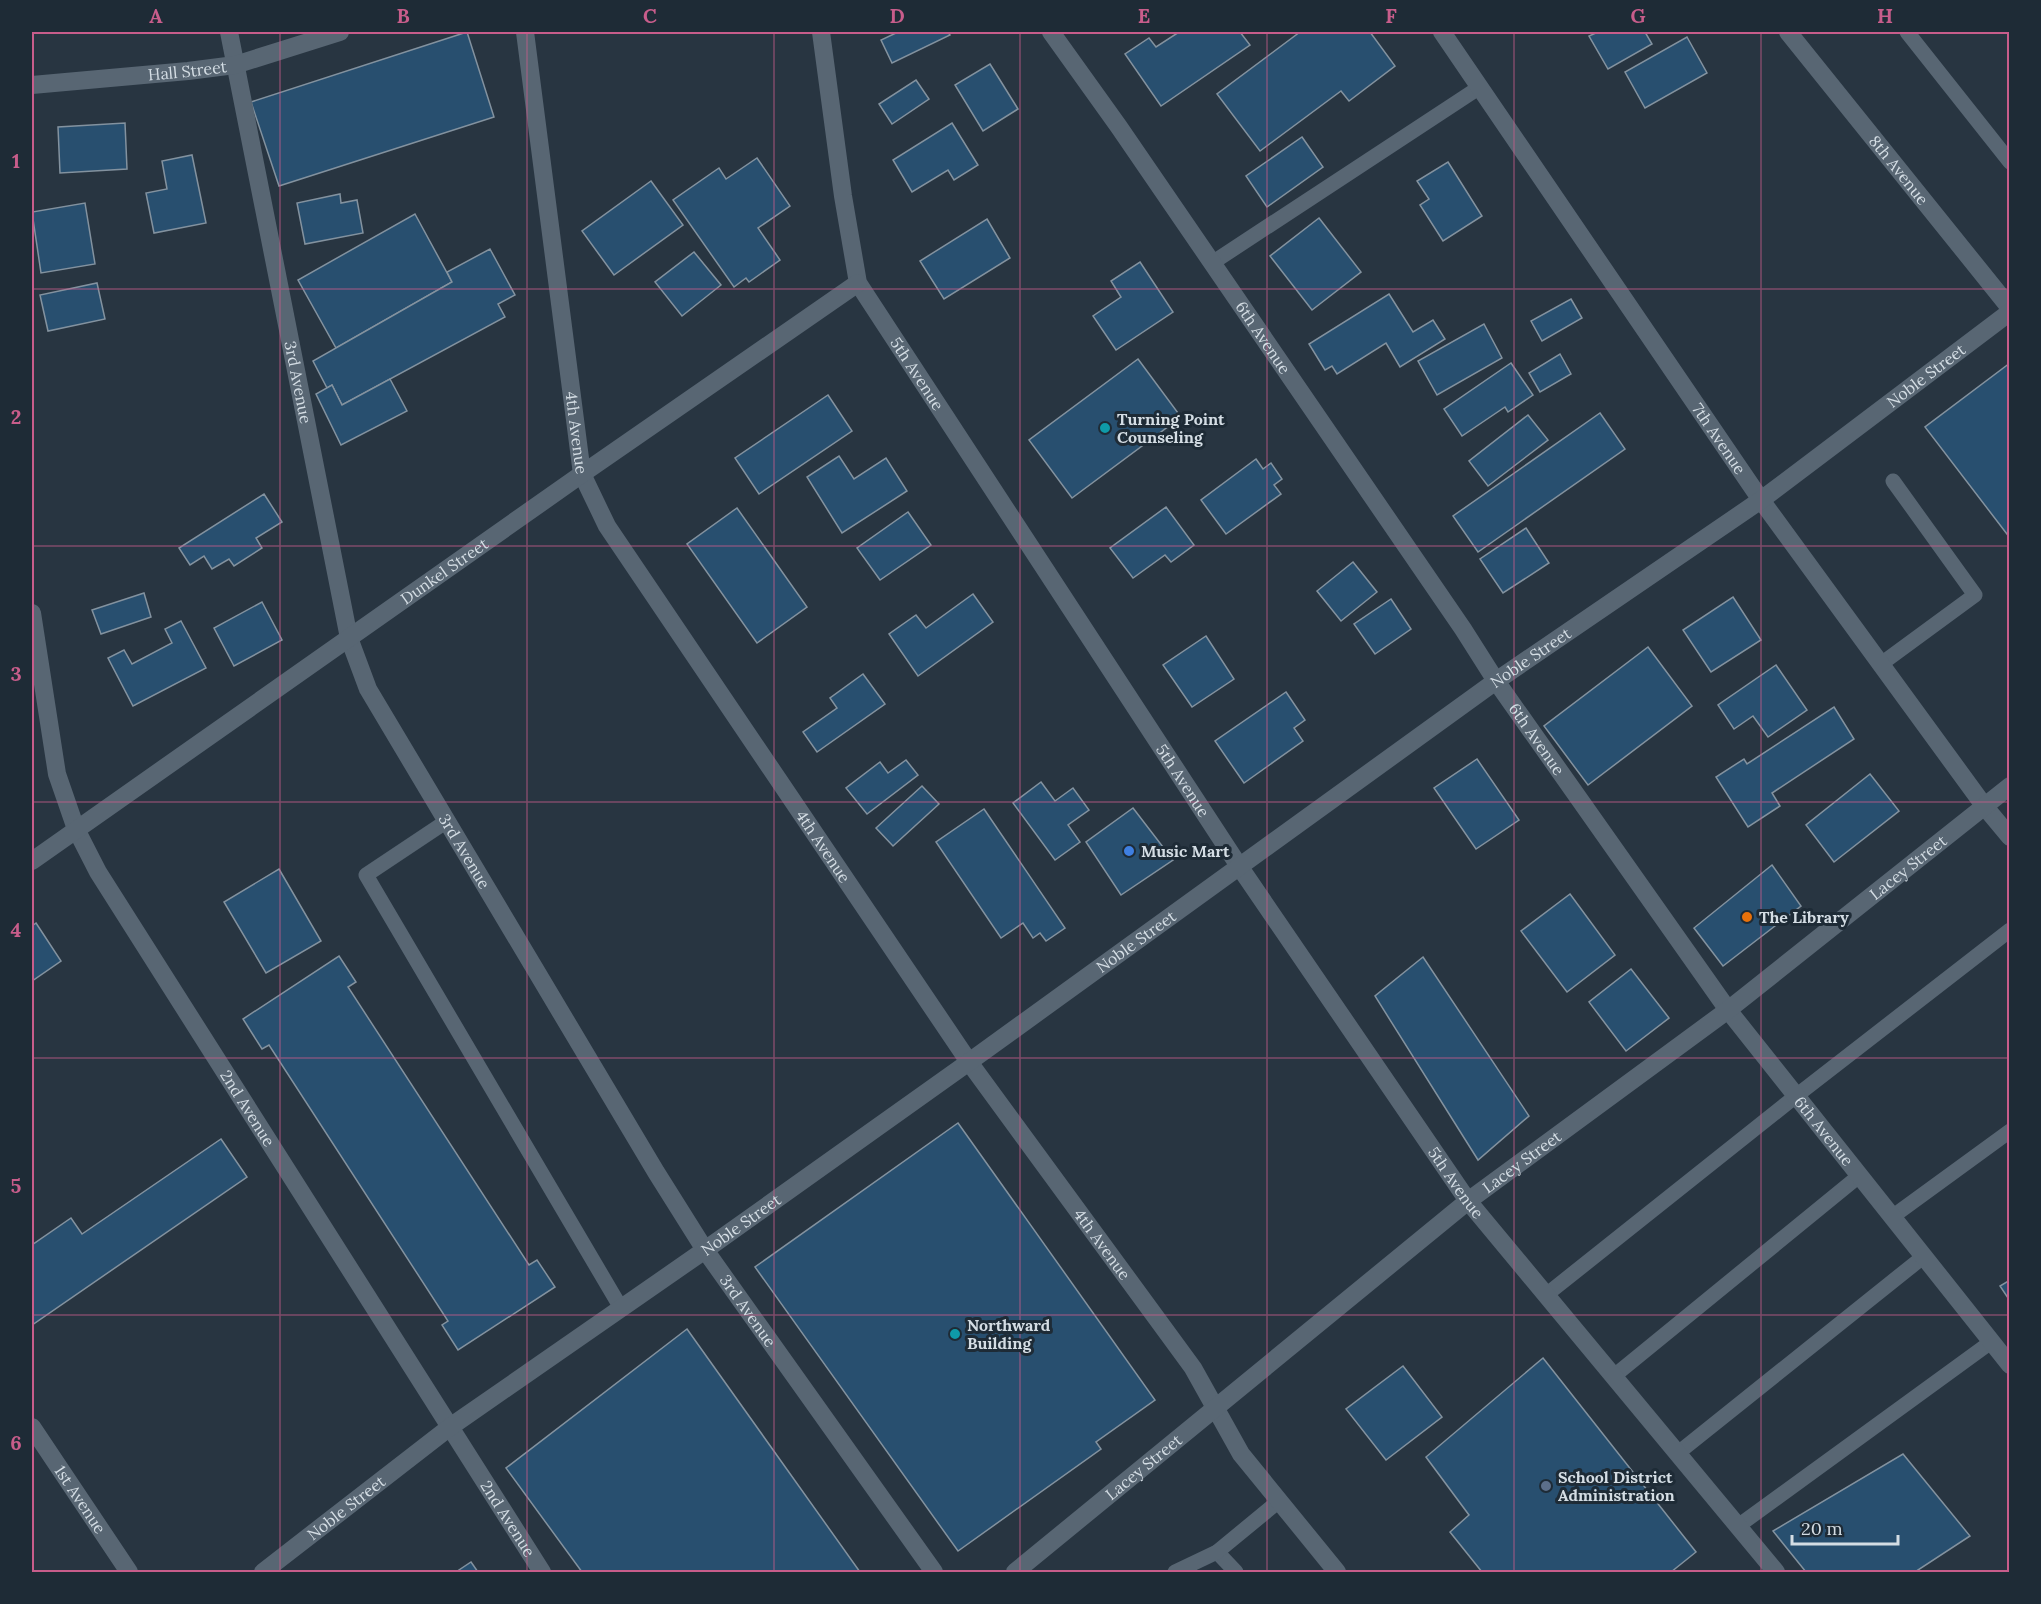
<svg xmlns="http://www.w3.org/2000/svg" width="2041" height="1604" viewBox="0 0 2041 1604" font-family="Lora,serif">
<rect width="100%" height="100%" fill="#283541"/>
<g fill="#284f6f" stroke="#83929f" stroke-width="1.5">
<path d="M467 32 494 117 279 186 251 102Z"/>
<path d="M898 32H948L950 35 892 63 881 40Z"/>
<path d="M1179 32H1240L1250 45 1161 106 1125 54 1149 38 1156 47Z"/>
<path d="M1300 32H1370L1395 66 1349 101 1341 91 1260 151 1217 94Z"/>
<path d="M1598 32H1645L1652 44 1608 69 1589 36Z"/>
<path d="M1687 37 1707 73 1645 108 1625 72Z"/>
<path d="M990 64 1018 109 983 131 955 85Z"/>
<path d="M916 80 929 99 892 124 879 104Z"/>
<path d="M125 123 127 169 60 173 58 127Z"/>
<path d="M952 123 978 165 954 180 948 170 912 192 893 160Z"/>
<path d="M1302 137 1323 167 1267 207 1246 176Z"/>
<path d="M192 155 206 223 154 233 146 193 167 189 162 161Z"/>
<path d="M757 158 790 206 758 228 780 260 749 282 746 278 734 287 673 200 719 168 726 179Z"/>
<path d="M1448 162 1482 216 1443 241 1420 205 1429 199 1417 181Z"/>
<path d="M651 181 683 225 614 275 582 231Z"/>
<path d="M340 194 341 203 357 200 363 233 305 244 297 203Z"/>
<path d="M85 203 95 264 41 273 32 212Z"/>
<path d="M415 214 452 282 336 348 298 280Z"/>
<path d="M1319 218 1361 272 1312 310 1270 256Z"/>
<path d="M987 219 1010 258 944 299 920 261Z"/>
<path d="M490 249 515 295 498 304 505 317 342 405 332 385 327 388 313 361 452 282 447 272Z"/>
<path d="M694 252 721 285 682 316 655 282Z"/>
<path d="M1140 262 1173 312 1116 350 1093 316 1121 297 1111 281Z"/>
<path d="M97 283 105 319 48 331 40 295Z"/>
<path d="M1389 294 1413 332 1433 320 1445 339 1400 367 1386 343 1337 374 1332 366 1325 370 1309 344Z"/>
<path d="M1571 299 1582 318 1542 341 1531 321Z"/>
<path d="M1484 324 1502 358 1437 395 1418 361Z"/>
<path d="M1560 354 1571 374 1540 392 1529 373Z"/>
<path d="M1138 359 1181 417 1072 498 1029 440Z"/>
<path d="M1511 363 1533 395 1508 412 1505 407 1462 436 1444 409Z"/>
<path d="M2010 363V538L1925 427Z"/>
<path d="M390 379 407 411 341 445 316 394 332 385 342 405Z"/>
<path d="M828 395 852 431 759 494 735 458Z"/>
<path d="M1600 413 1625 449 1478 552 1453 516Z"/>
<path d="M1528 415 1548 440 1488 486 1469 461Z"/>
<path d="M839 456 854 479 886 458 907 491 842 533 807 477Z"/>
<path d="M1256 459 1263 469 1271 463 1282 479 1274 485 1281 494 1226 534 1201 500Z"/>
<path d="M264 494 282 522 256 538 262 548 234 566 229 559 212 569 204 556 190 565 179 548Z"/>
<path d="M1166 507 1194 545 1171 562 1165 555 1133 578 1110 548Z"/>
<path d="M737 508 807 607 757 643 687 544Z"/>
<path d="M908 512 931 545 880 580 857 548Z"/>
<path d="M1526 528 1549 563 1503 593 1480 559Z"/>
<path d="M1353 562 1377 592 1341 621 1317 591Z"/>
<path d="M144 593 151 617 101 634 92 610Z"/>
<path d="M973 594 993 622 918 676 889 634 916 615 926 628Z"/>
<path d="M1733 597 1761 640 1711 672 1683 630Z"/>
<path d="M1391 599 1411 629 1375 654 1354 624Z"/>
<path d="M262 602 282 640 234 666 214 628Z"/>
<path d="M181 621 206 668 133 706 108 658 124 650 132 664 172 643 165 629Z"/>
<path d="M1206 636 1234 679 1192 707 1163 665Z"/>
<path d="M1648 647 1692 706 1588 785 1544 726Z"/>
<path d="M1776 665 1807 710 1768 737 1753 716 1734 729 1718 705Z"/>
<path d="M863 674 885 704 817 752 803 732 837 708 830 698Z"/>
<path d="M1286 692 1305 720 1294 728 1303 741 1244 783 1215 741Z"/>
<path d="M1834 707 1854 739 1772 793 1780 806 1748 827 1716 777 1744 759 1747 764Z"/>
<path d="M1477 759 1519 820 1476 849 1434 788Z"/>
<path d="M906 760 918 775 867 814 846 788 880 762 888 773Z"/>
<path d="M1870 774 1899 811 1834 862 1806 825Z"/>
<path d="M1041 782 1055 801 1073 788 1089 810 1068 825 1080 842 1055 860 1013 803Z"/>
<path d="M922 786 939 804 893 846 876 828Z"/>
<path d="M1133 808 1173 860 1121 895 1086 842Z"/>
<path d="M984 809 1065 928 1046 941 1040 933 1033 938 1023 923 1001 938 936 842Z"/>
<path d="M1772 865 1801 906 1723 966 1694 928Z"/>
<path d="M279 869 321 941 266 973 224 902Z"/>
<path d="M1570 894 1615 955 1567 992 1521 931Z"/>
<path d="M36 923 61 961 32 981V926Z"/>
<path d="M339 956 356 982 348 987 529 1265 537 1260 555 1287 458 1350 442 1325 448 1321 269 1045 262 1049 243 1019Z"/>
<path d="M1423 957 1529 1116 1478 1160 1375 996Z"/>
<path d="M1631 969 1669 1018 1626 1051 1589 1002Z"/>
<path d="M958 1123 1155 1400 1096 1442 1101 1449 958 1551 755 1267Z"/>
<path d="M221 1139 247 1177 32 1325V1245L71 1218 82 1234Z"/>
<path d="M2010 1280V1301L2000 1286Z"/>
<path d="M687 1329 860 1572H582L506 1468Z"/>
<path d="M1543 1358 1696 1552 1671 1572H1482L1450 1532 1469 1515 1426 1457Z"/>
<path d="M1403 1366 1442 1417 1386 1460 1346 1409Z"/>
<path d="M1903 1454 1970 1536 1915 1572H1806L1773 1531Z"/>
<path d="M471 1562 478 1572H456Z"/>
</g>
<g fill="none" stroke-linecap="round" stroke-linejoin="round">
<g stroke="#586673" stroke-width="15">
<path d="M1907 32 2010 162"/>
<path d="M1212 263 1480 87"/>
<path d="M1881 664 1975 595 1893 481"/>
<path d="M447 821 366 875 621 1308"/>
<path d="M1892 1217 2010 1131"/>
<path d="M1546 1295 1796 1096 2010 930"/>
<path d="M1614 1376 1859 1176"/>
<path d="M1678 1453 1923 1257"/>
<path d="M1738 1526 1991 1342"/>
<path d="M1217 1552 1236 1572"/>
<path d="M1175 1572 1217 1552 1279 1501"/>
</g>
<g stroke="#586673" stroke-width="18">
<path id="s1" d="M229 32 349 638 368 689 656 1172 705 1250 934 1572"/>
<path id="s2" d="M525 32 582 474 607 526 969 1062 1193 1368 1241 1454 1337 1572"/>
<path id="s3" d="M821 32 843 196 858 283 1239 866 1468 1201 1776 1572"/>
<path id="s4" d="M1051 32 1119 127 1463 629 1496 681 1728 1010 2010 1365"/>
<path id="s5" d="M1442 32 1761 500 1985 807 2010 837"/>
<path id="s6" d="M1788 32 2010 308"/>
<path id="s7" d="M32 85 188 71 235 65 340 32"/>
<path id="s8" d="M32 613 57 774 76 829 98 872 542 1572"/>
<path id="s9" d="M32 861 582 474 858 283"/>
<path id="s10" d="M1015 1572 1468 1201 1728 1010 2010 786"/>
</g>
<g stroke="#586673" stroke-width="18">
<path id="s11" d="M32 1427 129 1572"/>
<path id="s12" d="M263 1572 450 1427 705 1250 969 1062 1496 681 1761 500 2010 312"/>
</g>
</g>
<path fill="none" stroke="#c85d8b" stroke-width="1.5" stroke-opacity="0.55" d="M280 32V1572M527 32V1572M774 32V1572M1020 32V1572M1267 32V1572M1514 32V1572M1761 32V1572M32 289H2010M32 546H2010M32 802H2010M32 1058H2010M32 1315H2010"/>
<g fill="#0f9aa8" stroke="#1e2b36" stroke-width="2">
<circle cx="1105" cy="428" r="6"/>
<circle cx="955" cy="1334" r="6"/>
</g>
<circle fill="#3f7fe0" stroke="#1e2b36" stroke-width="2" cx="1129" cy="851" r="6"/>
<circle fill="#e8710a" stroke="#1e2b36" stroke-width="2" cx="1747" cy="917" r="6"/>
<circle fill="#5c6f8a" stroke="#1e2b36" stroke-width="2" cx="1546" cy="1486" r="6"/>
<g text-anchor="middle" stroke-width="6" stroke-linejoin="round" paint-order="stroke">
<g font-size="16" fill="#d4dde4" stroke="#1e2b36">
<text dy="6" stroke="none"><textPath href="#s7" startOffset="156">Hall Street</textPath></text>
<text dy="6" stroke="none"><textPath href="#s6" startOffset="177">8th Avenue</textPath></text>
<text dy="6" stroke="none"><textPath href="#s4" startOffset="372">6th Avenue</textPath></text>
<text dy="6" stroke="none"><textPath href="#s3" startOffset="362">5th Avenue</textPath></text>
<text dy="6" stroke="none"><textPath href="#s12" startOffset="2049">Noble Street</textPath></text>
<text dy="6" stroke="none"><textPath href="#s1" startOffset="357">3rd Avenue</textPath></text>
<text dy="6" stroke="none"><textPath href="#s2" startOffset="404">4th Avenue</textPath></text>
<text dy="6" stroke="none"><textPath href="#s5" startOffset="492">7th Avenue</textPath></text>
<text dy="6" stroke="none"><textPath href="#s9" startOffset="504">Dunkel Street</textPath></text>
<text dy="6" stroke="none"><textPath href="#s12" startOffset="1563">Noble Street</textPath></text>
<text dy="6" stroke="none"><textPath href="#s4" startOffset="858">6th Avenue</textPath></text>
<text dy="6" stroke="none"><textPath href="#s3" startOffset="848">5th Avenue</textPath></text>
<text dy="6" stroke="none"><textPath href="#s2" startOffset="890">4th Avenue</textPath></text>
<text dy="6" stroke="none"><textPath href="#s1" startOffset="861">3rd Avenue</textPath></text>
<text dy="6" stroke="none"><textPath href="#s10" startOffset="1138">Lacey Street</textPath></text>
<text dy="6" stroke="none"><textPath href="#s12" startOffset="1077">Noble Street</textPath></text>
<text dy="6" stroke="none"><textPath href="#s8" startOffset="549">2nd Avenue</textPath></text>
<text dy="6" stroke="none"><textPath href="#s4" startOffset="1344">6th Avenue</textPath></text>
<text dy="6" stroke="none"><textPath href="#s10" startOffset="652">Lacey Street</textPath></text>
<text dy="6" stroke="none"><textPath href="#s3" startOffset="1334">5th Avenue</textPath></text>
<text dy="6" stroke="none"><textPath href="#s12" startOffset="591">Noble Street</textPath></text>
<text dy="6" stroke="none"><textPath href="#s2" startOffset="1376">4th Avenue</textPath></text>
<text dy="6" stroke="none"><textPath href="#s1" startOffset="1401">3rd Avenue</textPath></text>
<text dy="6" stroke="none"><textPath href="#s10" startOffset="166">Lacey Street</textPath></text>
<text dy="6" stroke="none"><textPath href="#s11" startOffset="87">1st Avenue</textPath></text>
<text dy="6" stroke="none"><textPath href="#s12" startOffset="105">Noble Street</textPath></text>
<text dy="6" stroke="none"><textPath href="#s8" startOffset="1035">2nd Avenue</textPath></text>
</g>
<g font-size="16" font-weight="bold" fill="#d4dde4" stroke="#1e2b36" text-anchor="start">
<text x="1117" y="425">Turning Point<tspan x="1117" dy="18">Counseling</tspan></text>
<text x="1141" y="857">Music Mart</text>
<text x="1759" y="923">The Library</text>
<text x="967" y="1331">Northward<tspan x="967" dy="18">Building</tspan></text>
<text x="1558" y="1483">School District<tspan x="1558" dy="18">Administration</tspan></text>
</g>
</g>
<rect width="2041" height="1604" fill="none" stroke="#1e2b36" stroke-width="66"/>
<path d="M1792 1535v9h106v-9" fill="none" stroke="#d4dde4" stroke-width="3"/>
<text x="1801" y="1535" font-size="18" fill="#d4dde4" stroke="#1e2b36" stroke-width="4.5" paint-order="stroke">20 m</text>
<rect x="33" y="33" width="1975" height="1538" fill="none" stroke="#c85d8b" stroke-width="2"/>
<g font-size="20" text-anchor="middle" font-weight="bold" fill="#c85d8b">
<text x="156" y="23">A</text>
<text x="403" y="23">B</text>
<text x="650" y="23">C</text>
<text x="897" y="23">D</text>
<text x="1144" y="23">E</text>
<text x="1391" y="23">F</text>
<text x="1638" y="23">G</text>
<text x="1885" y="23">H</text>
<text x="16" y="168">1</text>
<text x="16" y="424">2</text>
<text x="16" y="681">3</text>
<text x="16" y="937">4</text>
<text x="16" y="1193">5</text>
<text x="16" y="1450">6</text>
</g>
</svg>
